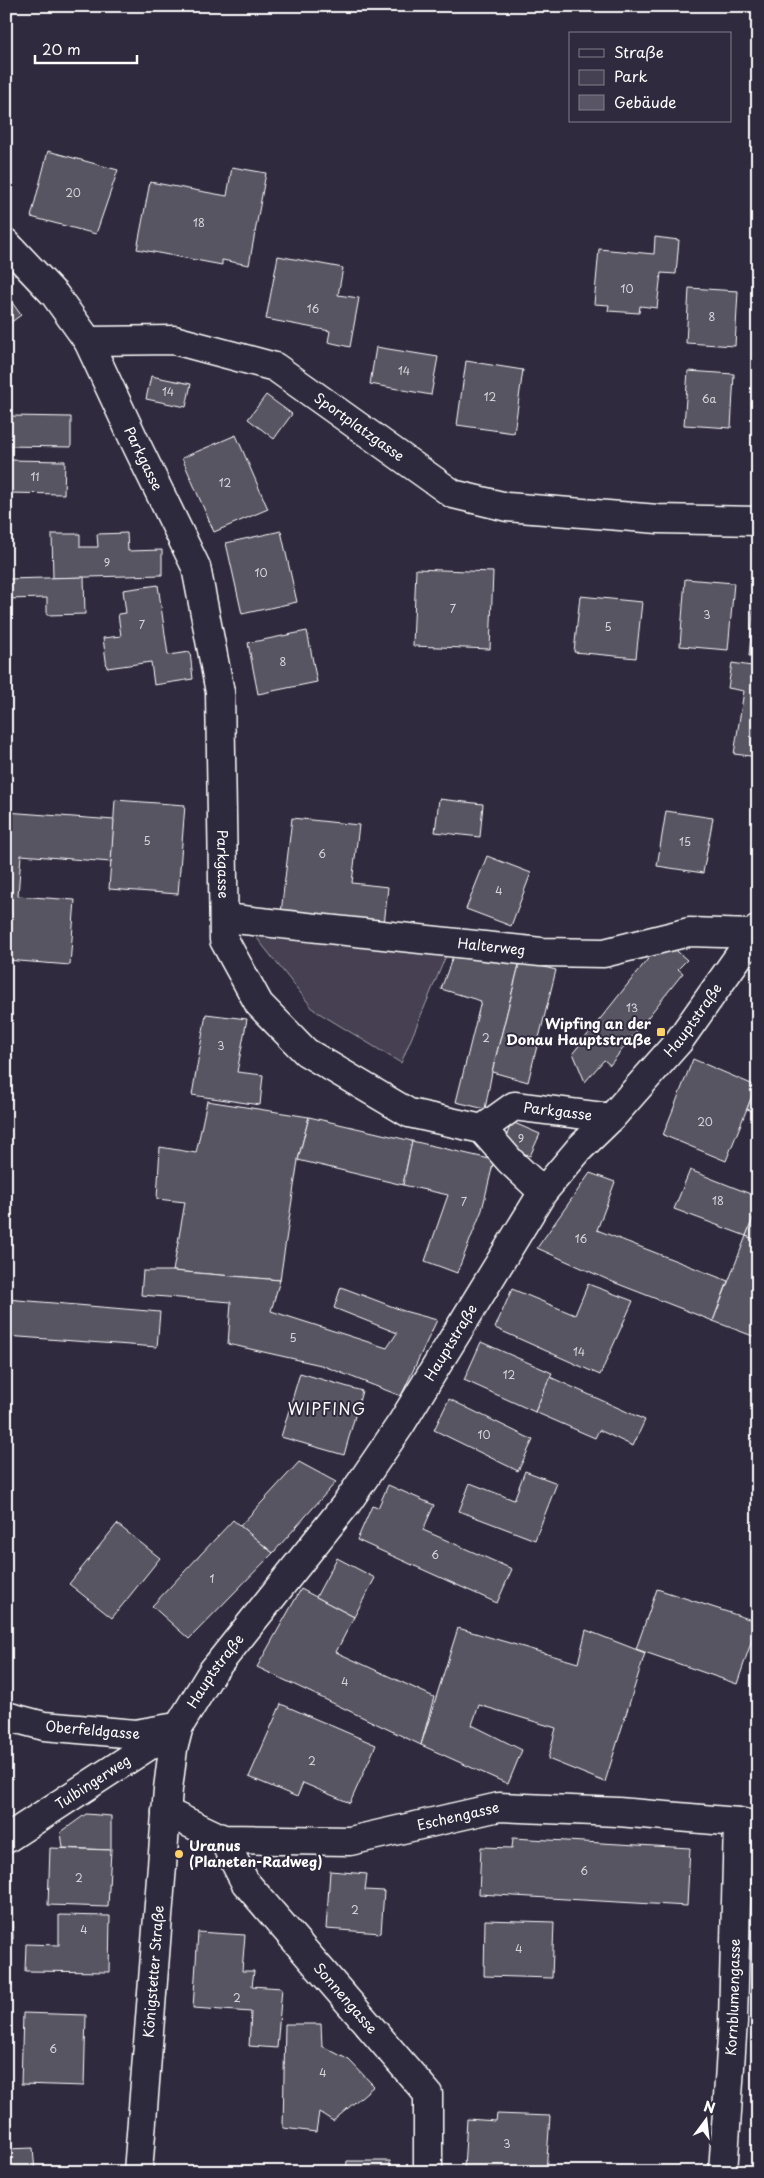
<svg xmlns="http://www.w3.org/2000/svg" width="764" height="2178" viewBox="0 0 764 2178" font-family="'Playpen Sans',sans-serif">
<rect width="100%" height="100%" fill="#2f2a3d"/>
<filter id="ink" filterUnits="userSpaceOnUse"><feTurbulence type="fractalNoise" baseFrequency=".02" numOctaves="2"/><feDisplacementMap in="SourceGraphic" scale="10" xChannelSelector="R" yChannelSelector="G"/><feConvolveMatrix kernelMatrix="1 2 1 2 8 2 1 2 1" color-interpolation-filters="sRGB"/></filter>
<g filter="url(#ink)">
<path fill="#464152" stroke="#a2a0a8" d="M252 932 448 951 401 1063 314 1010Z"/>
<g fill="#595564" stroke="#fff">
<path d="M48 151 118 170 96 234 31 217Z"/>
<path d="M232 167 266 173 249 265 222 260V265L137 249 150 182 227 196Z"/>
<path d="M655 237 679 240 676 274 661 273 657 308 640 306 639 313 608 311 609 305 594 304 599 249 654 254Z"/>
<path d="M278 256 343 268 338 295 359 298 350 347 328 342 330 331 266 319Z"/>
<path d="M689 288 738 291 735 346 686 343Z"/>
<path d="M6 294 21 315 6 326Z"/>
<path d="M376 347 438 357 431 395 370 384Z"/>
<path d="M466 361 523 370 514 433 457 425Z"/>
<path d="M688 371 734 374 731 428 684 425Z"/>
<path d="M151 376 191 384 186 407 146 399Z"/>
<path d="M6 392H11V416L71 417V447L6 446Z"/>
<path d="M266 395 292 414 274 439 248 419Z"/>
<path d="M236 435 268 509 214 532 182 458Z"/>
<path d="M6 446H10V460L65 461 64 494 6 493Z"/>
<path d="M281 531 297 602 242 614 226 543Z"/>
<path d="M127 533 128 551 162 550V575L53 578 52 534H80V547H98L97 534Z"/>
<path d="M416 569 493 572 490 649 413 646Z"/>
<path d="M757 571H758V657L749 656Z"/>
<path d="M84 577 85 614 47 615V598L6 599V579Z"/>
<path d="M685 579 734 583 728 650 680 646Z"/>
<path d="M158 585 168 655 190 652 193 679 154 685 151 662 107 668 103 638 121 636 118 614 126 613 123 590Z"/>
<path d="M580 596 642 602 636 658 574 652Z"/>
<path d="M307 631 317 682 258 694 248 643Z"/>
<path d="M732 663 758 667V757L734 754 744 691 728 688Z"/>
<path d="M439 799 483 804 480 837 435 832Z"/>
<path d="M115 800 185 805 178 894 109 889Z"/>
<path d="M666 811 713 818 703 873 657 866Z"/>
<path d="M6 812 114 820 111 862 21 855 18 896 75 900 70 965 6 960Z"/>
<path d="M292 818 359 825 352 883 388 887 384 925 281 913Z"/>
<path d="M487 856 531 873 511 926 466 909Z"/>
<path d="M670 945 687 960 678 969 683 973 610 1065 604 1060 585 1082 573 1053 655 950 660 955Z"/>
<path d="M453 956 520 961 492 1072 485 1109 456 1102 481 1001 441 989Z"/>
<path d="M520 961 556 970 528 1082 492 1072Z"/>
<path d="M206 1014 247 1019 237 1072 263 1075 260 1105 192 1095Z"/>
<path d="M693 1059 756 1086 726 1161 663 1135Z"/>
<path d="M756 1086H758V1113L747 1109Z"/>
<path d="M207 1101 309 1117 298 1160 280 1280 173 1271 185 1202 157 1199 160 1147 196 1153Z"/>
<path d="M309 1117 412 1141 403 1185 298 1160Z"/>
<path d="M512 1122 540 1134 530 1156 503 1144Z"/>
<path d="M412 1141 494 1160 482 1210 457 1273 425 1261 448 1195 403 1185Z"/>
<path d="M690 1170 758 1197V1206L746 1236 674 1209Z"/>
<path d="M590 1173 615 1182 597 1230 728 1281 713 1321 613 1282 537 1248Z"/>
<path d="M758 1206V1241L746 1236Z"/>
<path d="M746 1236 758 1241V1338L713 1321Z"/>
<path d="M143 1271H173L280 1280 271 1311 387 1348 397 1333 334 1308 341 1287 404 1311 437 1320 401 1396 321 1365 228 1344 231 1302 141 1295Z"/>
<path d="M588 1284 633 1301 600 1375 495 1328 512 1289 575 1315Z"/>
<path d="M6 1299 160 1312 157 1347 6 1336Z"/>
<path d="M481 1342 552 1373 535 1412 464 1380Z"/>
<path d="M300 1373 362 1391 344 1455 281 1437Z"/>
<path d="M550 1377 645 1420 633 1446 599 1430 595 1438 535 1412Z"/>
<path d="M449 1399 533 1440 518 1471 434 1430Z"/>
<path d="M299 1462 336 1482 273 1553 240 1526Z"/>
<path d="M525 1471 557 1483 535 1540 459 1511 470 1483 514 1500Z"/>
<path d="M388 1485 434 1505 423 1530 512 1569 497 1603 357 1540 372 1506 378 1508Z"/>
<path d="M233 1520 273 1553 189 1639 152 1606Z"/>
<path d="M117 1524 160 1558 112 1618 69 1584Z"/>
<path d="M337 1558 375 1578 354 1617 316 1597Z"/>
<path d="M301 1589 354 1617 336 1652 434 1697 421 1745 257 1667Z"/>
<path d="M657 1589 758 1622 737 1684 636 1649Z"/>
<path d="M458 1628 578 1663 586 1630 645 1653 605 1782 548 1759 556 1728 479 1705 472 1725 522 1750 508 1784 421 1745Z"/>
<path d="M281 1704 376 1745 350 1803 303 1783 297 1797 249 1777Z"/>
<path d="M86 1814 111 1816V1850L63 1848 61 1832Z"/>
<path d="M513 1838 690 1848 687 1906 479 1894 481 1847 512 1848Z"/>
<path d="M50 1848 111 1850 108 1907 48 1905Z"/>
<path d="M330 1871 367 1874 365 1890 384 1891 381 1933 326 1929Z"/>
<path d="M12 1908 13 1939H6V1909Z"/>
<path d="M59 1915 110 1916 109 1972 25 1971 26 1944 59 1945Z"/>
<path d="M485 1920 554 1922 552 1978 484 1976Z"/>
<path d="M198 1932 245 1935 242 1971H254L252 1986 282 1988 277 2048 249 2046 251 2012 193 2008Z"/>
<path d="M23 2013 86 2015 84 2086 21 2084Z"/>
<path d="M285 2024H321L322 2046 349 2060 374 2086 333 2121 319 2112 316 2132 283 2128Z"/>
<path d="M497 2114 550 2116 546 2172H494V2170L464 2168 467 2119 496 2121Z"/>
<path d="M33 2148 35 2172H6V2149Z"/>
<path d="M347 2161H390V2172H346Z"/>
</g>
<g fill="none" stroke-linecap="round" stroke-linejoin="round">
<defs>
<g id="minor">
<path id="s1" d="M6 243 55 295 88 341 137 446 196 567 220 692 224 940 259 1004 306 1052 409 1113 482 1129 514 1106 611 1118"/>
<path id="s2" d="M88 341 174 340 275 367 453 494 507 507 658 519 758 521"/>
<path id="s3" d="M225 918 541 952 604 953 689 932 754 934"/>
<path d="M482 1129 510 1161 543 1192"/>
<path id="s4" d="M6 1716 44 1726 135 1734 170 1728"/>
<path id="s5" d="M166 1812 223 1839 350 1841 499 1807 618 1812 738 1822 758 1826"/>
<path id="s6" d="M6 1839 179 1726"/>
<path id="s7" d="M223 1839 245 1882 428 2094V2172"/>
<path id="s8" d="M723 2172 733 2021 738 1822"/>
</g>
<g id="tertiary">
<path id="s9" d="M138 2172 168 1789 173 1749 179 1726 212 1672 347 1503 401 1424 543 1192 580 1148 611 1118 679 1041 758 929"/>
</g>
</defs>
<use href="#minor" stroke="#fff" stroke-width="31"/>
<use href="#tertiary" stroke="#fff" stroke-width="31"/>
<use href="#minor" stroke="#2f2a3d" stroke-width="28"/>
<use href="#tertiary" stroke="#2f2a3d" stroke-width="28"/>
</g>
</g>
<g fill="#ffd166" stroke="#2f2a3d" stroke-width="2">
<rect x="656" y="1027" width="10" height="10" rx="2.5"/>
<circle cx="179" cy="1854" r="5"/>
</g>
<g text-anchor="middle" stroke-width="4" stroke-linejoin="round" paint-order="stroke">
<g font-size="11" fill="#d6d4d8">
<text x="73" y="197">20</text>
<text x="199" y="227">18</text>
<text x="627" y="293">10</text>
<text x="313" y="313">16</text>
<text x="712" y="321">8</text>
<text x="404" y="375">14</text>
<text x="168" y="396">14</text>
<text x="490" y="401">12</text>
<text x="709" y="403">6a</text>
<text x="35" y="481">11</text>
<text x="225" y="487">12</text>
<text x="107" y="567">9</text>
<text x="261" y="577">10</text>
<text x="453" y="613">7</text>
<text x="707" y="619">3</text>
<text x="142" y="629">7</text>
<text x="608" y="631">5</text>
<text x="283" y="666">8</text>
<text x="147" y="845">5</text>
<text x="685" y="846">15</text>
<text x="322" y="858">6</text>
<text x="499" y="895">4</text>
<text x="632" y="1012">13</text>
<text x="486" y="1042">2</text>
<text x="221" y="1050">3</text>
<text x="705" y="1126">20</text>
<text x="521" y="1143">9</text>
<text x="718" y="1205">18</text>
<text x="464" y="1206">7</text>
<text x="581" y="1243">16</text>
<text x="293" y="1342">5</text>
<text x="579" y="1356">14</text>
<text x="509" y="1379">12</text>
<text x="484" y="1439">10</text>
<text x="435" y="1559">6</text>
<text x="212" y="1583">1</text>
<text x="345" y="1686">4</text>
<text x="312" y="1765">2</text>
<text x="584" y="1875">6</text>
<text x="79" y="1882">2</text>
<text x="355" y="1914">2</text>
<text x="84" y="1934">4</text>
<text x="519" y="1953">4</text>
<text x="237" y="2002">2</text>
<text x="53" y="2053">6</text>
<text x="323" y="2077">4</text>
<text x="507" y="2148">3</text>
</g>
<g font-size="14" fill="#fff" stroke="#2f2a3d">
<text dy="5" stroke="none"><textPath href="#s2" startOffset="294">Sportplatzgasse</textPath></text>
<text dy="5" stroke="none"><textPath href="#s1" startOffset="258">Parkgasse</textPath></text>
<text dy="5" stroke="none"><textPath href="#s1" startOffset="678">Parkgasse</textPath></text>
<text dy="5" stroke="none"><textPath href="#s3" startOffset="268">Halterweg</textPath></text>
<text dy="5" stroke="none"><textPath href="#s9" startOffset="1324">Hauptstraße</textPath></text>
<text dy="5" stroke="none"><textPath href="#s1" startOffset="1172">Parkgasse</textPath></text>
<text dy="5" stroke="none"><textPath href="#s9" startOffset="919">Hauptstraße</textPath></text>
<text dy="5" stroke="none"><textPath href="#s9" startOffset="514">Hauptstraße</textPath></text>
<text dy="5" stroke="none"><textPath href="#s4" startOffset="88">Oberfeldgasse</textPath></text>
<text dy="5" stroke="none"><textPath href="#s6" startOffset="104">Tulbingerweg</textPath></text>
<text dy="5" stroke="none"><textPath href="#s5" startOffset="301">Eschengasse</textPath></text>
<text dy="5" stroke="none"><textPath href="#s9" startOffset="201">Königstetter Straße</textPath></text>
<text dy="5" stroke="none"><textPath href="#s8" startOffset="175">Kornblumengasse</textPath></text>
<text dy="5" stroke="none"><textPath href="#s7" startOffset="202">Sonnengasse</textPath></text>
</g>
<g font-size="14" font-weight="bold" fill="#fff" stroke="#2f2a3d" text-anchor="end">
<text x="651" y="1029">Wipfing an der<tspan x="651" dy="16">Donau Hauptstraße</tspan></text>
<text x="189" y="1851" text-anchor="start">Uranus<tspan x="189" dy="16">(Planeten-Radweg)</tspan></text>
</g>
<g font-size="16" letter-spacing="1" fill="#fff" stroke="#2f2a3d">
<text x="327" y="1415">WIPFING</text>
</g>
</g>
<rect width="764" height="2178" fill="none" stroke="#2f2a3d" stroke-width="25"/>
<rect x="12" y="12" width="739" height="2153" fill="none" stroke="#fff" stroke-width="2" filter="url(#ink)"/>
<rect x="569" y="32" width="162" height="90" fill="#2f2a3d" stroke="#827f8b"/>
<rect x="579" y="49" width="25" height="8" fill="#2f2a3d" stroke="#827f8b"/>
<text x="614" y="58" font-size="15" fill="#ffffff">Straße</text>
<rect x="579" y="70" width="25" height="15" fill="#464152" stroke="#827f8b"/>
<text x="614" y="82" font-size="15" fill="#ffffff">Park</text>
<rect x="579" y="95" width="25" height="15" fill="#595564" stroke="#827f8b"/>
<text x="614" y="108" font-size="15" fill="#ffffff">Gebäude</text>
<g transform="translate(706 2120) rotate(15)" stroke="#2f2a3d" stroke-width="4" paint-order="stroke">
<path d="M0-4L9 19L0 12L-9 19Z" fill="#ffffff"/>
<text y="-8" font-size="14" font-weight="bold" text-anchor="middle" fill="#ffffff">N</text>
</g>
<path d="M35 55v8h102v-8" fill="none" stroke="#ffffff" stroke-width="2.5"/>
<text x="42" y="55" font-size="15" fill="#ffffff" stroke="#2f2a3d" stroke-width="4" paint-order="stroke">20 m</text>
</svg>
